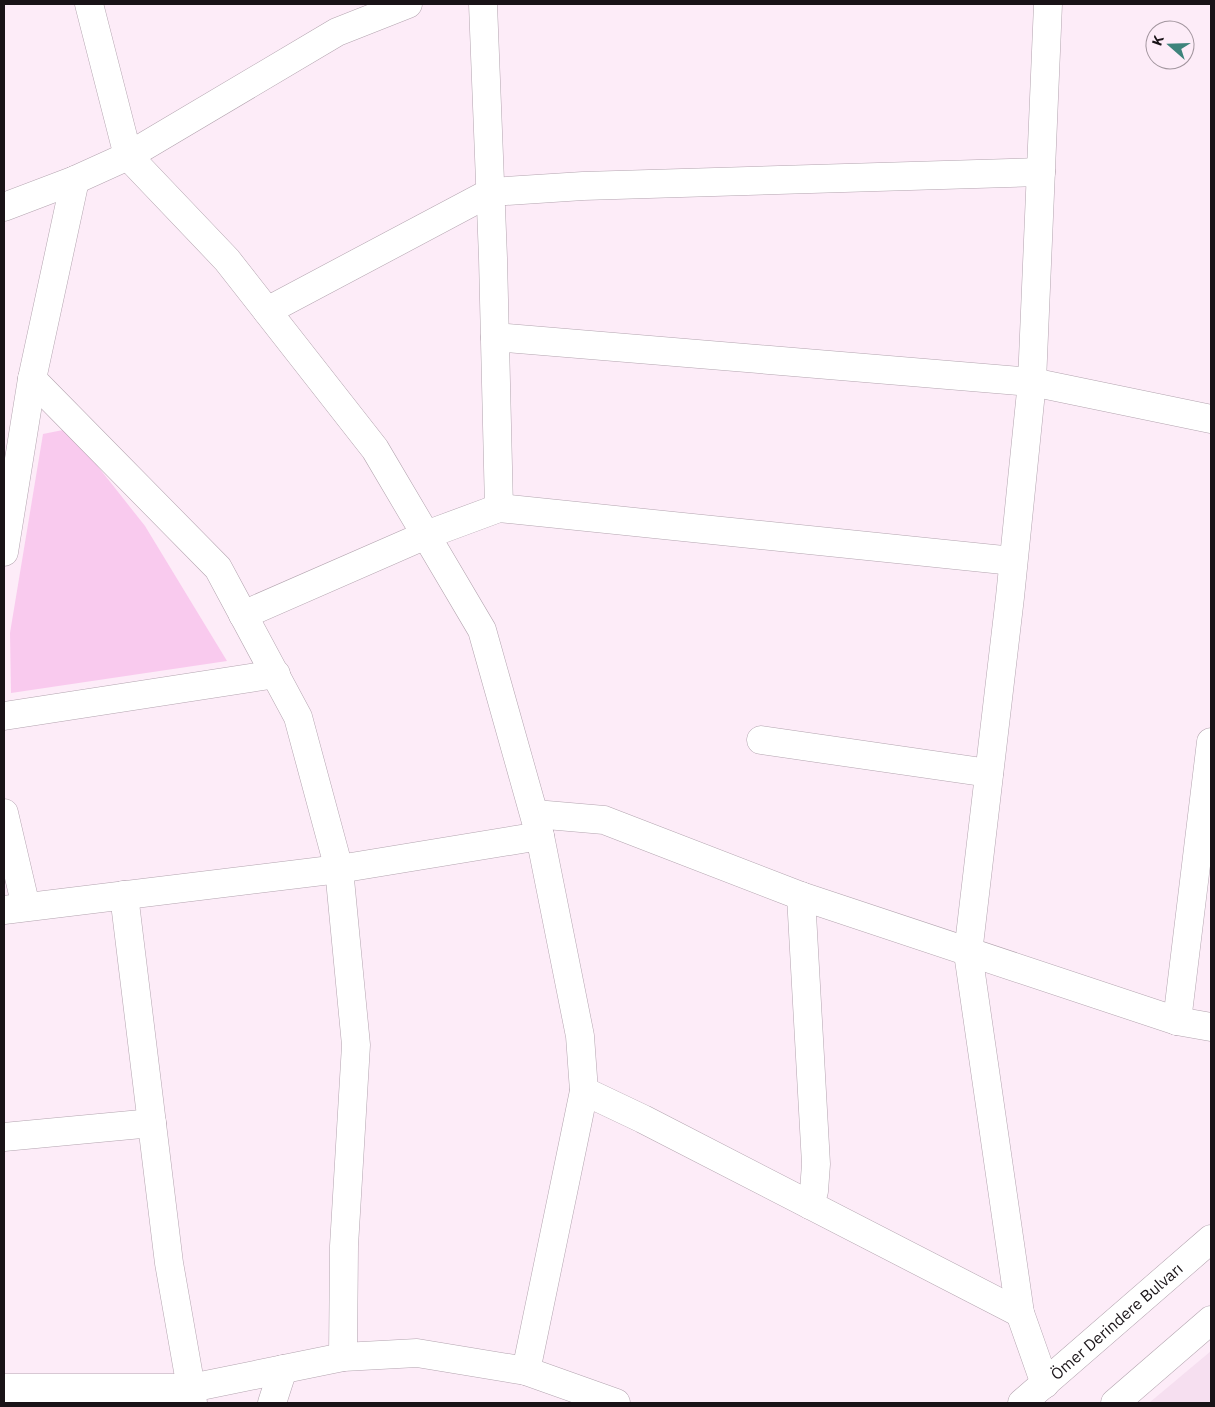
<svg xmlns="http://www.w3.org/2000/svg" width="1215" height="1407" viewBox="0 0 1215 1407" font-family="'IBM Plex Sans',sans-serif">
<rect width="100%" height="100%" fill="#fdecf8"/>
<path fill="#f6dff0" d="M1211 1351V1403H1149Z"/>
<path fill="#f9caee" d="M63 430 92 459 145 526 227 661 11 693 10 633 43 434Z"/>
<g fill="none" stroke-linecap="round" stroke-linejoin="round">
<defs>
<g id="minor">
<path d="M89 4 128 156 227 260 375 449 482 630 540 836 580 1036 584 1091 643 1119 1020 1313"/>
<path d="M483 4 493 258 499 508"/>
<path d="M4 207 75 180 128 156 337 32 408 4"/>
<path d="M267 311 491 192 583 186 1041 172"/>
<path d="M495 337 1032 382 1211 419"/>
<path d="M32 379 218 568 298 717 339 869 356 1045 344 1246 343 1357"/>
<path d="M4 552 32 379 75 180"/>
<path d="M243 615 426 535 499 508 1013 561"/>
<path d="M4 716 276 674"/>
<path d="M761 740 989 773"/>
<path d="M4 813 26 907"/>
<path d="M535 814 604 820 801 896 1177 1021 1211 1027"/>
<path d="M124 895 169 1263 191 1388 193 1403"/>
<path d="M801 896 816 1164 814 1191 810 1205"/>
<path d="M4 910 339 869 540 836"/>
<path d="M1177 1021 1211 742"/>
<path d="M4 1137 152 1123"/>
<path d="M526 1371 584 1091"/>
<path d="M1045 1384 1020 1313 968 953 1010 597 1032 382 1048 4"/>
<path d="M4 1388H191L343 1357 417 1353 526 1371 616 1403"/>
<path d="M272 1403 283 1369"/>
</g>
<g id="highway">
<path id="s1" d="M1022 1403 1211 1239"/>
<path d="M1115 1403 1211 1320"/>
</g>
</defs>
<use href="#minor" stroke="#b3a4af" stroke-width="29"/>
<use href="#highway" stroke="#b3a4af" stroke-width="29"/>
<use href="#minor" stroke="#fff" stroke-width="28"/>
<use href="#highway" stroke="#fff" stroke-width="28"/>
</g>
<g text-anchor="middle" stroke-width="5" stroke-linejoin="round" paint-order="stroke">
<g font-size="16" fill="#191317" stroke="#fdecf8">
<text dy="6" stroke="none"><textPath href="#s1" startOffset="125">Ömer Derindere Bulvarı</textPath></text>
</g>
</g>
<rect width="1215" height="1407" fill="none" stroke="#191317" stroke-width="10"/>
<g transform="translate(1170 45) rotate(290)"><circle r="24" fill="#fdecf8" stroke="#a2959e"/>
<path d="M0-4L9 19L0 12L-9 19Z" fill="#3e847c"/>
<text y="-8" font-size="14" font-weight="bold" text-anchor="middle" fill="#191317">K</text>
</g>
</svg>
